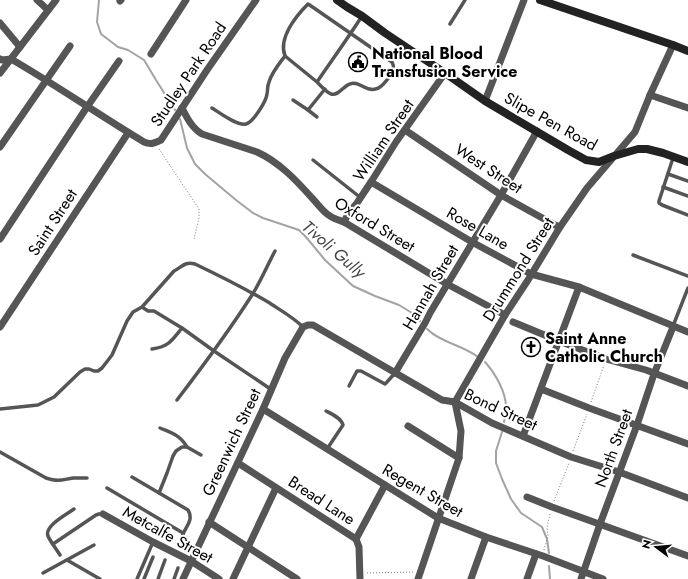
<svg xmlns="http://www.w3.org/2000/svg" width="688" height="579" viewBox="0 0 688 579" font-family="Jost,sans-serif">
<rect width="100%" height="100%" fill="#fff"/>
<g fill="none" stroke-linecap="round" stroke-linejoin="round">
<g stroke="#a3a3a3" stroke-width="2">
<path d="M99 0 97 22 101 34 118 47 128 50 144 60 156 80 175 110"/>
<path d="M180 119 181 123 187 148 195 164 205 174 236 200 253 213 263 218 299 230 306 237 325 260 353 286 375 296 399 305 412 313 420 321"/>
<path d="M427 329C441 343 463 345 478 357"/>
<path d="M485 362C495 373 506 392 506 407 506 412 505 417 504 422"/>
<path d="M502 432 496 451V463L502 479 511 499 521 513 542 527 547 539 549 553"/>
<path d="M549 566 550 579"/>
</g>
<g stroke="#777" stroke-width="1" stroke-dasharray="1 2" stroke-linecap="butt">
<path d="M159 149 199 209V218L194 239"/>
<path d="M591 402 604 365"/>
<path d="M573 451 587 414"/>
<path d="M554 501 569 463"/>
<path d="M544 550 548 536 547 527 550 514"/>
<path d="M367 573 414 572"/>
</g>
<g stroke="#555" stroke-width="3.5">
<path d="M450 24 465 0"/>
<path d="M317 82 285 56C278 38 296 16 308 4L314 8 392 62C395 68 393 70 390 76 382 87 376 94 362 86 358 84 354 82 350 84 343 86 339 96 331 94 326 92 321 86 317 82 332 60 348 38 362 16"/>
<path d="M293 100 308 110"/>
<path d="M212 108C220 113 237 126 246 124 253 122 266 102 267 94 268 90 267 86 269 82 272 72 279 64 285 56"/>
<path d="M317 117 308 110 325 89"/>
<path d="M673 158 659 201V203L662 205 688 215"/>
<path d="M313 160 361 198"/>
<path d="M668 174 688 181"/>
<path d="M663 187 688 196"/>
<path d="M633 255 688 276"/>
<path d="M142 307 148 311H154L182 328 214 351 272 390"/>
<path d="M673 326 688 288"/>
<path d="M152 349C169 347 172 340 182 328"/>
<path d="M349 386 357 371H361L385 384 387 382 395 373"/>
<path d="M177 400C203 366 229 331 252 295 261 281 267 266 275 251"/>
<path d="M0 409 38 405 54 397 80 372 85 369H89L94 371H98L102 368 112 355 127 321 133 312 142 307 174 271C182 267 185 261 195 264 220 276 244 288 268 302 280 310 293 317 303 327"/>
<path d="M326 411C332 414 341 418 343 425L327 449"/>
<path d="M160 428C172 433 180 435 187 447"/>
<path d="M0 452 46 478C59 482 61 480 73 478 78 478 82 478 87 478"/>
<path d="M132 477 188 510C196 523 179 531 183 540 185 544 193 547 196 549"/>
<path d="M107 488 183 533"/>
<path d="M159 493 167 473 173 456 176 451 182 447H187L201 455"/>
<path d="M53 544 96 515 99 514H103"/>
<path d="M60 555C57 550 50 541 48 536 44 526 67 514 74 509"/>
<path d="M67 560 100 579"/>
<path d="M43 573 94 545"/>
<path d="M137 579 153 542"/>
<path d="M144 579 153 557"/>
<path d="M158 579 165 560"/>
<path d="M174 579 178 568"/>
</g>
<g stroke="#555" stroke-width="7">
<path d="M37 0 48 10"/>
<path d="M120 1 121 0"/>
<path d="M0 23 20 47"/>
<path d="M151 54 186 0"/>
<path d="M0 59 2 60 11 59C56 85 99 115 144 142 151 145 155 143 161 140L207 70 256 0"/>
<path d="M0 73 56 0"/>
<path d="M650 95 688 108"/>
<path d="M485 101 524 0"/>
<path d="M182 108C187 118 192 128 202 134L257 152C279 162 296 180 312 198 318 204 323 212 330 216 334 219 339 220 344 222L447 284 505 315"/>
<path d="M405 130 501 195 555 225 560 227"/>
<path d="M0 147 70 46"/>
<path d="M371 182 472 242 531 274 579 287 688 332"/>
<path d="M344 222 348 214 357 203 371 182 396 142 445 73"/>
<path d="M0 239 87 107 119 61"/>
<path d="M513 322 559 341 606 359 646 370 688 386"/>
<path d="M0 327 128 133"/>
<path d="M395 373 425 323 430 313 501 195 537 131"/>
<path d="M541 389 589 408 688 444"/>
<path d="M263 409 438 518 486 537 543 556 603 579"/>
<path d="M408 426 459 458"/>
<path d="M523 436 579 287"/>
<path d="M238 463 356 539 359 547 360 579"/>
<path d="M527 497 552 507 688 556"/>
<path d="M103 514 153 542 191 561 219 579"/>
<path d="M209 522 297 579"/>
<path d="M356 539 385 485"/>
<path d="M183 579 263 409 285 358 303 327 308 325H313L442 400 455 402 492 423 571 457 619 472 688 498"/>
<path d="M233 579 276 488"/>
<path d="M418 579 459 458 461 431 455 402 505 315 528 280 560 227 587 188 635 132 650 95 673 45"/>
<path d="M471 579 486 537"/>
<path d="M527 579 536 554"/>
<path d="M581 579 600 524 637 425 654 374 673 327"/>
</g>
<g stroke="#222" stroke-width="8">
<path d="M337 0 347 7 362 16 385 33 445 73 485 101 568 150 586 160 599 162 614 156 638 149H647L663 153 688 162"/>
<path d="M540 0 673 45 688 51"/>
</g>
</g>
<defs>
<symbol id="civic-ring" viewBox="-11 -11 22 22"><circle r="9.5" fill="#fff" stroke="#000" stroke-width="1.5"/><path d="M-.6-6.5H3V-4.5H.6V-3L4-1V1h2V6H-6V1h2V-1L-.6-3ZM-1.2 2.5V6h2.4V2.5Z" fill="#000"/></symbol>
<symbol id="church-ring" viewBox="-11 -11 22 22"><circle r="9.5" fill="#fff" stroke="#000" stroke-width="1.5"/><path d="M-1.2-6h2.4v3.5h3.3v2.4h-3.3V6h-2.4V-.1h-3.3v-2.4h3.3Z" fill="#000"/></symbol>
</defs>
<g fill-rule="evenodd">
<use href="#civic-ring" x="347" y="51" width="22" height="22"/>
<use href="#church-ring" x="520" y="336" width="22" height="22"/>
</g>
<g text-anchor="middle" stroke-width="4" stroke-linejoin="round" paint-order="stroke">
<g font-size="16" font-weight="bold" fill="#000" stroke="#fff" text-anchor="start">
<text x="372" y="59">National Blood<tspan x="372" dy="18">Transfusion Service</tspan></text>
<text x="545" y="344">Saint Anne<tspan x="545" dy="18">Catholic Church</tspan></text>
</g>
<g font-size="16" fill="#000" stroke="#fff">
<text transform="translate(188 74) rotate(-56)" y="6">Studley Park Road</text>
<text transform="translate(551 121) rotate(29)" y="6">Slipe Pen Road</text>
<text transform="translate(383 140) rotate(-56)" y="6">William Street</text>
<text transform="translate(489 168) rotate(33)" y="6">West Street</text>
<text transform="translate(52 222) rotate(-57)" y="6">Saint Street</text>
<text transform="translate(375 224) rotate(31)" y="6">Oxford Street</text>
<text transform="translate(478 228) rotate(30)" y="6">Rose Lane</text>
<text transform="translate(518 269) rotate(-58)" y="6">Drummond Street</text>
<text transform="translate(430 287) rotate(-60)" y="6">Hannah Street</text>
<text transform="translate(501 409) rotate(25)" y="6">Bond Street</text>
<text transform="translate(231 442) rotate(-65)" y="6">Greenwich Street</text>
<text transform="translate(613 448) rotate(-70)" y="6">North Street</text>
<text transform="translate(423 490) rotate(30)" y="6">Regent Street</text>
<text transform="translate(322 500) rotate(33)" y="6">Bread Lane</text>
<text transform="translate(168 534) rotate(29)" y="6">Metcalfe Street</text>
</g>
<g font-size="17" font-style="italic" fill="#444" stroke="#fff">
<text transform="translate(334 249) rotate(41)" y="6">Tivoli Gully</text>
</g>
</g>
<g transform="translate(656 547) rotate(286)" stroke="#ffffff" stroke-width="3" paint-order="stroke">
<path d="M0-3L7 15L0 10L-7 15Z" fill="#000000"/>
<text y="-6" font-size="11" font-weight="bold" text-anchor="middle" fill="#000000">N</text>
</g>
</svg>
